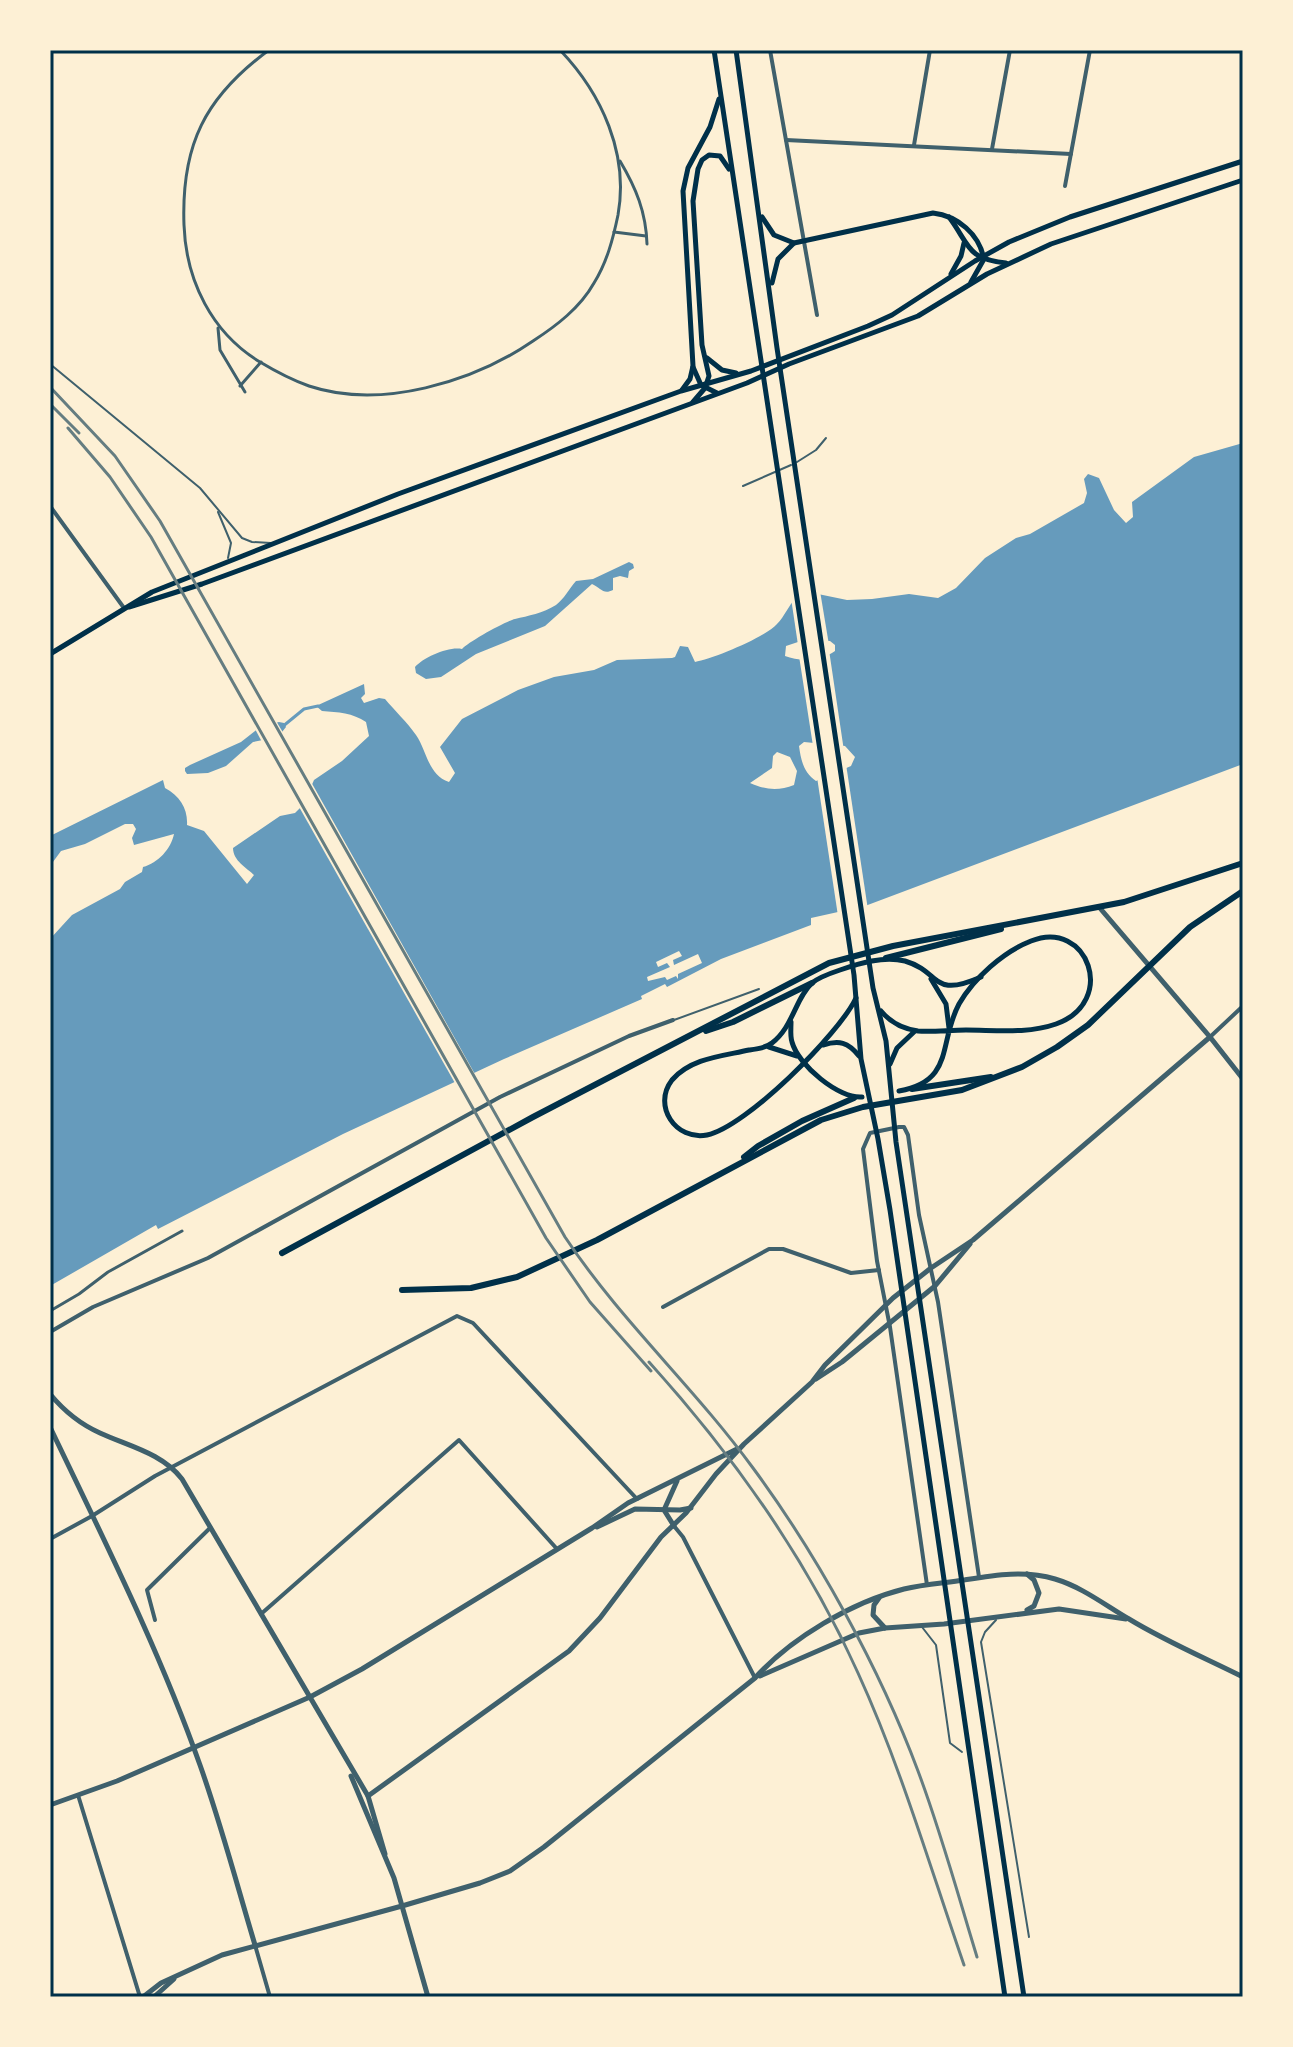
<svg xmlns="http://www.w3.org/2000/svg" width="1293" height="2047" viewBox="0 0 1293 2047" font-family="Jost,sans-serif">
<rect width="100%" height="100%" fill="#fdf0d5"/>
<g fill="#669bbc" fill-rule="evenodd">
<path d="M1243 443V764L865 906 811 918V925L721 959 667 987 665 984 641 996 642 999 504 1059 343 1134 158 1229 156 1225 50 1286V939L72 915 120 889 125 882 142 872 143 867C158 863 171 849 174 834L134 845 132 838 136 829 133 824H125L85 844 61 851 50 866V836L163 780 165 788C180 796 188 809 187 825L204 831 247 884 254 875C247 868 233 861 233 848L280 816 295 813 303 805 314 780 342 761 369 736 366 722C353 713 338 712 322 711L316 706 364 684 365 694 361 698 364 703 379 698 385 699C395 711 407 722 416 735 427 751 428 775 449 782L455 773 440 747 462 719 518 690 554 677 594 670 617 660 672 658 675 657 680 646 688 647 695 662C713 659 766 637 777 624 785 616 788 606 796 598L818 594 847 600 872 599 909 594 938 598 956 588 985 558 1016 538 1030 534 1084 503 1087 493 1084 479 1088 474 1099 478 1114 510 1126 523 1133 517 1132 502 1194 457ZM804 640 830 641 835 645V651C822 661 800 662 785 656L786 646ZM804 742 845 746 855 757 851 766 816 781C804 773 801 761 799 746ZM777 752 790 757 797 771 794 785C779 791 765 790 750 783L772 768 773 756Z"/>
<path d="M629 562 633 564 634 568 629 571 628 578 620 576 613 578V590C603 595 601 588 592 584L545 626 476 654 441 677 426 679 416 673 415 667C424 657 449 646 462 649 468 642 506 621 515 619 528 616 543 613 556 605 564 599 569 589 576 581L593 579Z"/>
<path d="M279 722 284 723 286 727 278 737 253 742 226 766 208 773 187 774 185 771V768L190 765 241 742 260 727Z"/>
</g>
<g fill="#fdf0d5">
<path d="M805 589 820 591 829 645H798L791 598Z"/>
<path d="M829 650 844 751 813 746 799 656 826 653Z"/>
<path d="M275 719 285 736 279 741 263 744 254 727Z"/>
<path d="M846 764 868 910 838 916 817 777Z"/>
<path d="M310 780 476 1076 456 1085 298 805Z"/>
<path d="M679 951 682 956 673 960 674 965 698 954 702 963 678 974V979L676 976 667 980 665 977 648 981 647 977 670 967 667 963 658 967 656 962Z"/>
</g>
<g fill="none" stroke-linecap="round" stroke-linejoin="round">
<path stroke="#669bbc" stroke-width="3" d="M282 727 304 709 318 706"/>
<g stroke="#3f606c" stroke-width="2">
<path d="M50 364 200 488 242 538 252 542 271 543"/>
<path d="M797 462 816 450 826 438"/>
<path d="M743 486 791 465"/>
<path d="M218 512 231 543 228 558"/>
<path d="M674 1020 759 989"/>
<path d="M996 1620 985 1632 981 1642 1029 1937"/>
<path d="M922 1627 936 1645 950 1743 962 1752"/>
</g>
<g stroke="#3f606c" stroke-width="3">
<path d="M269 50C205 97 181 145 184 225 186 281 212 333 260 362 275 371 292 380 309 386 381 410 473 382 533 341 556 326 580 308 594 283 607 262 613 239 618 215 629 154 602 94 560 50"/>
<path d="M620 161C636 188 646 212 647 244"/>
<path d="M614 232 646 236"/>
<path d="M218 328 220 350 245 392"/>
<path d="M240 386 261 362"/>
<path d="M50 1311 79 1294 108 1272 182 1231"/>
</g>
<g stroke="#3f606c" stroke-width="4">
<path d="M770 50 817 315"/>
<path d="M786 140 1071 154"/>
<path d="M914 145 930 50"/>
<path d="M992 149 1010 50"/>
<path d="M1065 186 1090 50"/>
<path d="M50 506 124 608"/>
<path d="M1210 1037 1243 1006"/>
<path d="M663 1307 769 1249H783L851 1273 879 1270"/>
<path d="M50 1332 93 1307 208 1258 500 1097 629 1036 673 1020"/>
<path d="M674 1526 683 1537 755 1678"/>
<path d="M50 1539 92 1516 155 1476 457 1316 473 1323 637 1499"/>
<path d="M927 1585 890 1327 877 1261 863 1149 870 1133 899 1127H904L908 1135 919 1215 938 1302 979 1577"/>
<path d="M261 1614 459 1440 557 1549"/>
<path d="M155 1620 147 1590 210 1528"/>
<path d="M78 1795 140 1997"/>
<path d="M255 1945 270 1997"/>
</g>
<g stroke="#3f606c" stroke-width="5">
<path d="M1099 907 1210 1037 1243 1079"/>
<path d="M816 1379 842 1362 935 1286 970 1244"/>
<path d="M50 1394C64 1411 80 1424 100 1433 128 1446 162 1453 182 1479L368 1796 385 1854"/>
<path d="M50 1427C103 1538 159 1649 200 1765 221 1824 237 1885 255 1945"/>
<path d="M674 1526 664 1510 677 1481"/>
<path d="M597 1527 635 1509 680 1510 691 1508"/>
<path d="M1027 1574 1034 1580 1039 1593 1034 1606 1027 1610"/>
<path d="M879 1598 874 1605 873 1615 885 1628"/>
<path d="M760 1676 859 1633 885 1628 944 1624 1059 1609 1126 1619"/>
<path d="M351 1776 394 1878 428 1997"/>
<path d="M368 1796 569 1651 600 1618 661 1537 686 1513 716 1474 744 1444 812 1382 825 1365 893 1298 931 1268 973 1240 1210 1037"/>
<path d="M50 1805 117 1781 310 1697 362 1669 592 1528 628 1503 737 1449"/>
<path d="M143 1997 161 1983 222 1955 402 1906 480 1883 510 1871 544 1847 755 1678C791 1638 852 1602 904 1589 924 1584 945 1583 964 1580 995 1575 1025 1570 1055 1579 1082 1587 1105 1605 1129 1619 1165 1641 1205 1658 1243 1677"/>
<path d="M154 1997 174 1979"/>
</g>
<g stroke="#003049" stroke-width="5">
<path d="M714 50 854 975 861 1059 878 1139 890 1210 1005 1997"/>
<path d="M736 50 777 348 873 988 886 1041 896 1142 1024 1997"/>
<path d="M762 217 774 235 794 243"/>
<path d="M949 217C970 245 966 259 1006 263"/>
<path d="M951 274 961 256 964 243"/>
<path d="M772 283 778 259 794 243 933 213C958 216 979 234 984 259L971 282"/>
<path d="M707 358 722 370 736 373"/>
<path d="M693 367 701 385 717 393"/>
<path d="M682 390 690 379 693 366 683 191 688 168 710 127 719 99"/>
<path d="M693 402 705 388 709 376 702 345 693 201 698 169 702 160 709 155 720 156 729 169"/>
<path d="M129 607 202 584 747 383 789 364 918 316 987 274 1051 244 1243 180"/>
<path d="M50 654 152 592 398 494 681 391 751 371 868 326 892 315 975 261 1009 242 1070 217 1243 161"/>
<path d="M931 979 946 1004 949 1028"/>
<path d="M856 998C839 1034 746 1127 707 1135 676 1141 652 1106 672 1080 691 1058 723 1056 749 1050 757 1049 766 1048 772 1043 793 1027 795 999 812 983 819 977 831 973 840 970 860 963 883 956 905 961 942 972 931 999 981 977"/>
<path d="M881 1011C890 1022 904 1029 918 1031 933 1032 950 1030 966 1030 995 1030 1028 1034 1056 1024 1118 1002 1088 918 1031 941 1003 952 974 978 959 1004 938 1043 955 1081 899 1091"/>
<path d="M791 1022C791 1029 790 1036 792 1042 798 1065 839 1099 862 1097"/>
<path d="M823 1045C839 1040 848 1042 859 1056"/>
<path d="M769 1047 797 1056"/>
<path d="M890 1064 897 1048 915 1031"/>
</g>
<g stroke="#003049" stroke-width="6">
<path d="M886 958 1001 929"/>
<path d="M706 1031 733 1022 812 983"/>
<path d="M912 1089 991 1077"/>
<path d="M744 1157 758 1146 802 1121 854 1098"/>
<path d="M282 1253 533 1117 829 963 893 946 1124 902 1243 863"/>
<path d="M402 1290 471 1288 517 1277 597 1240 821 1120 863 1107 962 1090 1022 1067 1057 1047 1088 1025 1190 927 1243 891"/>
</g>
<g stroke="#657d81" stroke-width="3">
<path d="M50 387 115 456 160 521 565 1237C620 1320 694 1387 753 1468 818 1556 880 1669 918 1771 941 1832 958 1895 977 1957"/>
<path d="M50 404 79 433"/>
<path d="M68 428 110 477 151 537 546 1238 590 1302 651 1371"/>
<path d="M649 1362C734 1456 806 1557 858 1673 901 1767 930 1867 964 1965"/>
</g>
</g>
<rect width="1293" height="2047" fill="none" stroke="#fdf0d5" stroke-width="104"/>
<rect x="52" y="52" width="1189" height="1943" fill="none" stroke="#003049" stroke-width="3"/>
</svg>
